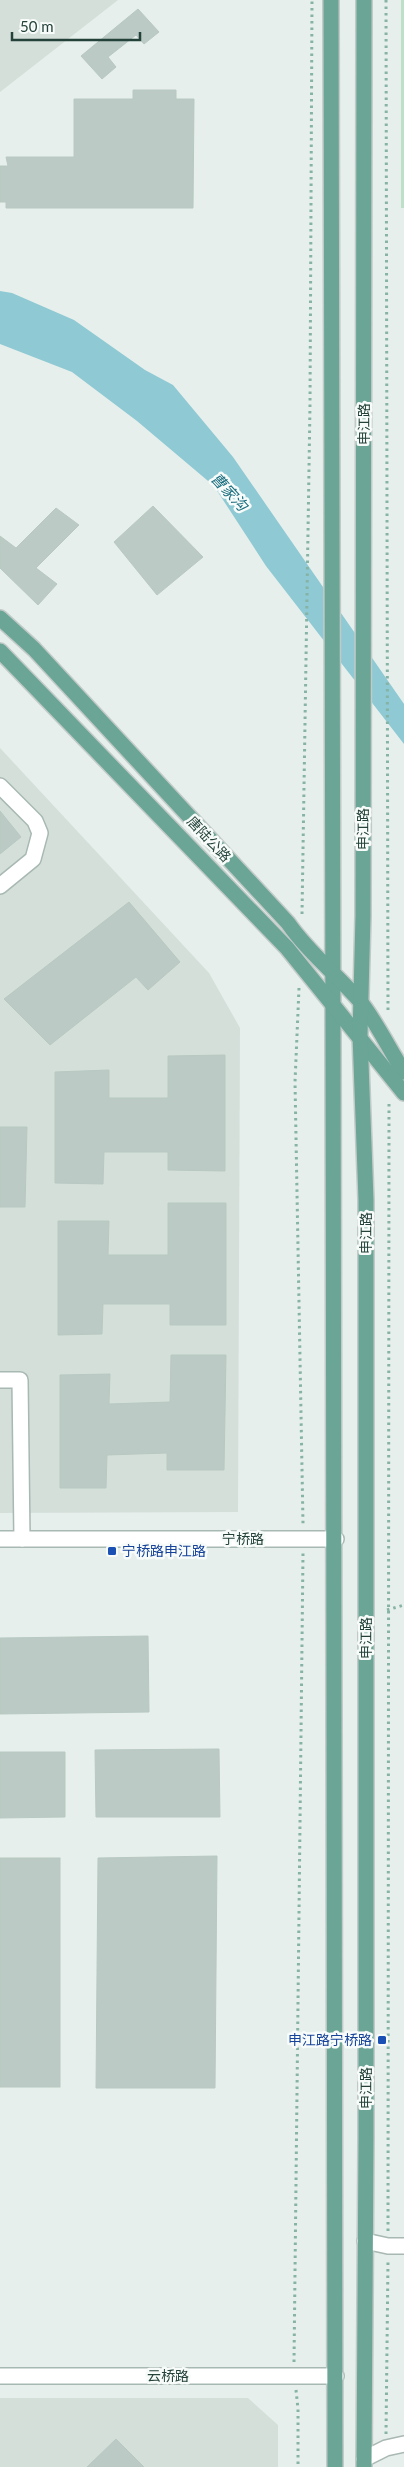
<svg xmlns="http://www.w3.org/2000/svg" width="404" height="2467" viewBox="0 0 404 2467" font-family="Lato,'Noto Sans SC',sans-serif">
<rect width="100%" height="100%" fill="#e6efeb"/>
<g fill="#d4dfda">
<path d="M0 0H118L0 92Z"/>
<path d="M0 748 209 973 240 1028 238 1512 0 1513Z"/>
<path d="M0 2398H248L278 2425V2467H0Z"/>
</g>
<rect fill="#bfe0c8" x="401" y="0" width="3" height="208"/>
<path fill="#8ec9d4" d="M0 291 12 293 74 320 145 370 173 385 233 457 404 704V744L266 566 214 486 137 421 72 372 0 344Z"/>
<g fill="#bbcac4" stroke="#b8c9c2">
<path d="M138 9 159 32 144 44 136 35 108 57 116 67 102 79 81 56Z"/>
<path d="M133 90H176V99H194L193 208H6V202H0V166H8L6 157H74V99H133Z"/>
<path d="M153 506 203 557 157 595 114 542Z"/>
<path d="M56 508 79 525 36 568 57 584 38 605 0 568V536L16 548Z"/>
<path d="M0 811 21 837 0 854Z"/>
<path d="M129 902 180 962 148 990 136 977 50 1045 4 999Z"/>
<path d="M225 1055V1171L168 1170V1152H104L103 1184 55 1183V1072L109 1070V1098H168V1056Z"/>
<path d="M0 1127H27L25 1207H0Z"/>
<path d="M168 1203H226V1325H170V1304H103L102 1334 58 1335V1221H109L108 1255H168Z"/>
<path d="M171 1355H226L224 1470H167V1453L107 1455 106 1488H60V1375L110 1374 109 1404 170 1402Z"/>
<path d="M148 1636 149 1712 0 1714V1638Z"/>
<path d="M219 1749 220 1817H96L95 1750Z"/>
<path d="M0 1752H65V1817L0 1818Z"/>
<path d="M217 1856 215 2088H96L98 1858Z"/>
<rect x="0" y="1858" width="60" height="229"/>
<path d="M116 2439 144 2467H87Z"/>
</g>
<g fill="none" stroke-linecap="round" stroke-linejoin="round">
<defs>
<g id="minor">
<path d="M0 786 35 821 40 833 33 859 0 886"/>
<path d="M0 1380H20L22 1539"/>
<path d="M0 1539H336"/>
<path d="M365 2241 388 2246H404"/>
<path d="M0 2376H336"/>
<path d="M364 2459 386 2448 404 2444"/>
</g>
<g id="major">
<path d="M331 0C326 822 341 1645 335 2467"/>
<path d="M0 618 34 649 288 923C308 952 336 974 359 1000 376 1021 389 1049 404 1072"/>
<path d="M0 651 287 948 404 1093"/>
<path d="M364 2467 366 2139V1200L360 1035 363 916 364 0"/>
</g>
</defs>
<use href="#minor" stroke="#a8b8b2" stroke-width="18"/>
<use href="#major" stroke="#c2cac8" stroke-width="18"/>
<g stroke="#86b3a5" stroke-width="3" stroke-dasharray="2.5 4" stroke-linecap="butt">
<path d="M386 0 388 1014"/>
<path d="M302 914 310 405 312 0"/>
<path d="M299 988 295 1082 303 1524"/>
<path d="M387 1610 404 1605"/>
<path d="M388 2231 389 1100"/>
<path d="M294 2362 303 1553"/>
<path d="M296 2390 298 2409V2467"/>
<path d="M386 2434 388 2260"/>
</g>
<use href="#minor" stroke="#fff" stroke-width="15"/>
<use href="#major" stroke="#6aa596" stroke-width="15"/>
</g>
<g fill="#1a4fb4" stroke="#f7fbf9" stroke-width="2">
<rect x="107" y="1546" width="10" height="10" rx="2.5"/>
<rect x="377" y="2035" width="10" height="10" rx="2.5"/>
</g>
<g text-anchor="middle" stroke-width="5" stroke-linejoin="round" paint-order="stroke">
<g font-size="14" fill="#24423a" stroke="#f7fbf9">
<text transform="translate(364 424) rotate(-90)" y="5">申江路</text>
<text transform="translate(363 829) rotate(-90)" y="5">申江路</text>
<text transform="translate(209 839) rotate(47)" y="5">唐陆公路</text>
<text transform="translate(366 1233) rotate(-90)" y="5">申江路</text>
<text x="243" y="1544">宁桥路</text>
<text transform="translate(366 1638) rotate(-90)" y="5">申江路</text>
<text transform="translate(366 2088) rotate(-90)" y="5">申江路</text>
<text x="168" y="2381">云桥路</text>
</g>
<g font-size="14" fill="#164399" stroke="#f7fbf9" text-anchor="start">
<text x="122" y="1556">宁桥路申江路</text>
<text x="372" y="2045" text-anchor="end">申江路宁桥路</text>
</g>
<g font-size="15" font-style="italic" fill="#1c6f80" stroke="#f7fbf9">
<text transform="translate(229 492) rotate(47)" y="5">曹家沟</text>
</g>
</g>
<path d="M12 32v8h128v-8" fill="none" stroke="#24423a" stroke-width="2.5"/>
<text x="20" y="32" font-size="15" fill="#24423a" stroke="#f7fbf9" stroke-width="4" paint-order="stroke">50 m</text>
</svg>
